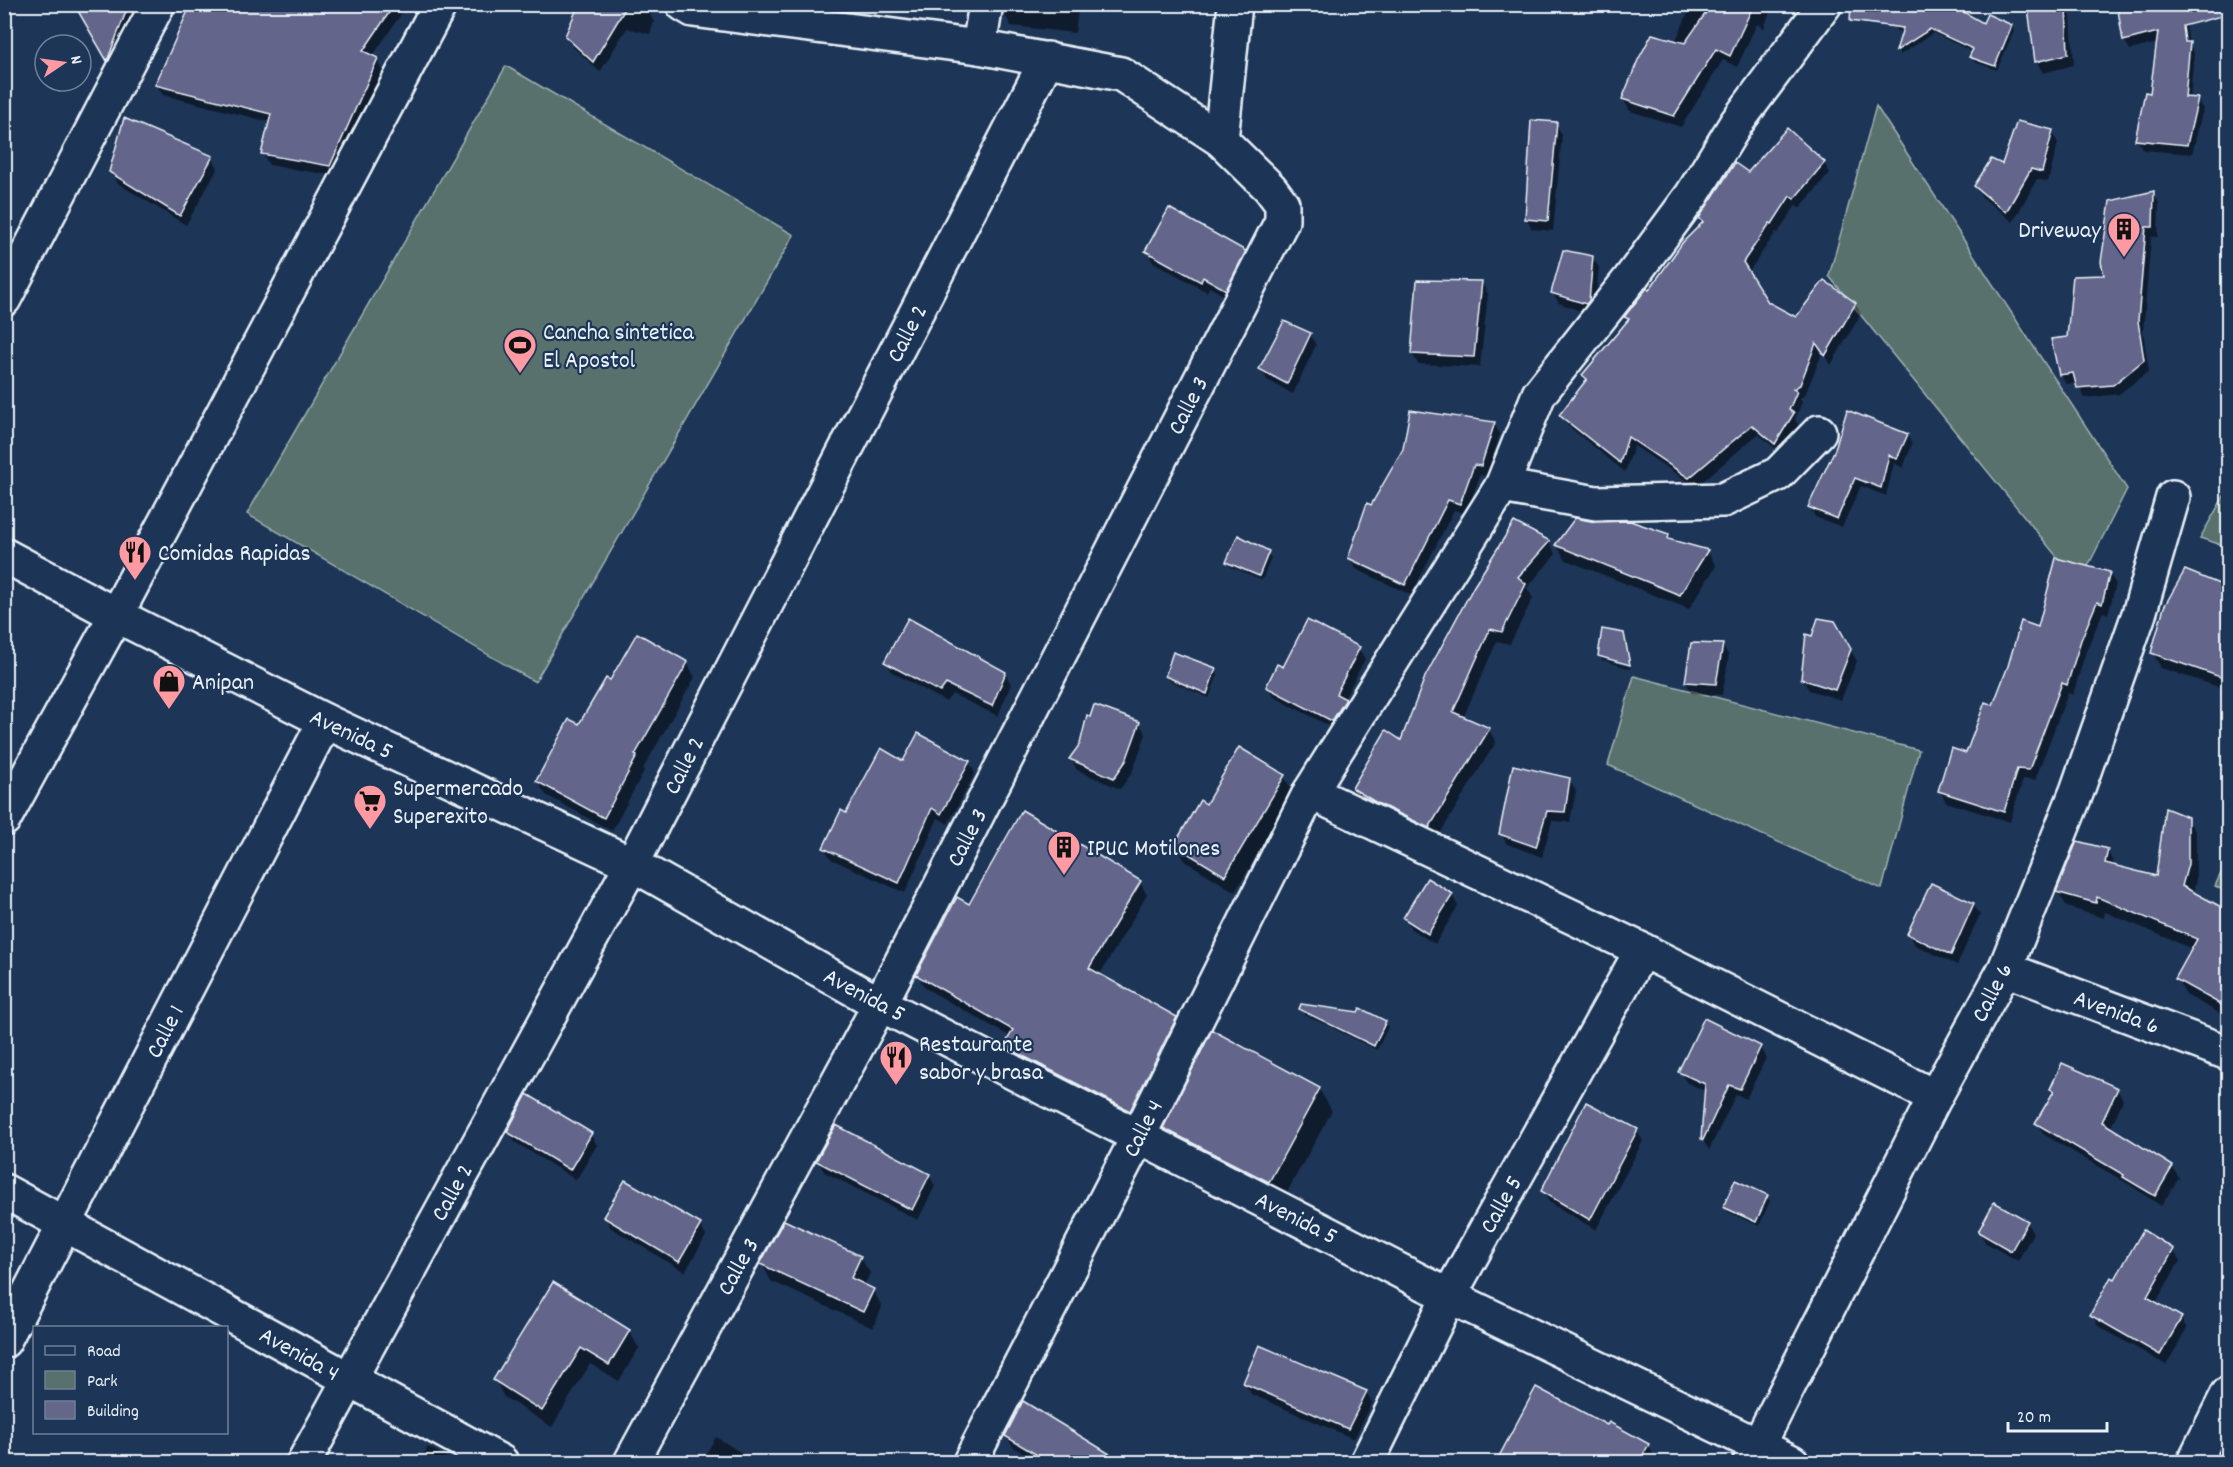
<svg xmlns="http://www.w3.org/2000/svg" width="2233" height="1467" viewBox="0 0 2233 1467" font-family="Dekko,sans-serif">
<rect width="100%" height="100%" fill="#1d3557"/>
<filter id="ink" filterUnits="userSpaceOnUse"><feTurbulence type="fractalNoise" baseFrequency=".0167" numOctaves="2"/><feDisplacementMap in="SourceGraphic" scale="12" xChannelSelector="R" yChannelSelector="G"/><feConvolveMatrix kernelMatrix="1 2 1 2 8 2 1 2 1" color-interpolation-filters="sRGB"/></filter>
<g filter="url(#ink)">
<g fill="#59716d" stroke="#a0b1b2" stroke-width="1.5">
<path d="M506 66 794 235 535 682 247 514Z"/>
<path d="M1876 106 2127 489 2079 584 1829 276Z"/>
<path d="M2228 489V547L2200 538Z"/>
<path d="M1634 676 1919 750 1882 889 1608 765Z"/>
<path d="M2228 858V893L2215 886Z"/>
</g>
<g fill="#0007">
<path d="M75 4H139L114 69Z"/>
<path d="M192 4H408L372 57 377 60 383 70 336 176 269 165 263 154 270 122 163 95 156 84Z"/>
<path d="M542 4H634L648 11 654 22 650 34 627 28 600 72 573 47 566 36 576 14Z"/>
<path d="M1005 4H1079L1075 33 1011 26 1005 15Z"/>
<path d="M1692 4H1773L1764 28 1757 24 1737 67 1723 60 1681 127 1630 111 1623 99 1675 42Z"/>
<path d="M1874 4 1969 5 1971 9 1964 14 1984 25 2011 26 2014 31 1997 70 1974 62 1971 57 1973 52 1933 33 1900 55 1898 50 1903 32 1897 31Z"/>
<path d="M2183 4 2189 44 2194 53 2190 99 2197 100 2203 109 2192 154 2143 150 2137 140 2152 94 2158 43 2130 50 2124 40Z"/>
<path d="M2065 5 2071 16 2074 65 2043 73 2037 62 2030 10Z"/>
<path d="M1556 124 1562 135 1553 231 1532 229 1526 218Z"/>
<path d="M1787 130 1824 163 1830 173 1800 208 1796 205 1778 233 1776 232 1748 273 1767 303 1797 319 1855 304 1861 314 1831 365 1823 351 1805 395 1800 398 1802 402 1795 419 1798 425 1781 453 1758 434 1696 487 1634 446 1625 472 1567 425 1561 415 1587 381 1584 376 1628 322 1626 317 1649 292 1703 223 1700 219 1748 174Z"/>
<path d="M2052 132 2058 143 2048 182 2037 179 2013 222 1982 197 1975 186Z"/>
<path d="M212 157 218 168 186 225 117 183 111 171Z"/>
<path d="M2153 193 2159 203 2158 237H2151L2143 332 2149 371 2119 394 2085 398 2078 383 2066 384 2060 374 2068 339 2106 277Z"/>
<path d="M1147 251 1244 252 1251 263 1232 300 1209 287 1207 292 1153 262Z"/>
<path d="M1593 257 1599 268 1594 312 1592 315 1559 303 1552 292Z"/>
<path d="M1482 283 1488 294 1480 367 1418 364 1412 353Z"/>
<path d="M1310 334 1316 345 1293 394 1267 380 1261 369Z"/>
<path d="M1494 423 1500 434 1487 476 1480 475 1466 514 1454 510 1411 595 1356 569 1350 558Z"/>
<path d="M1907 435 1912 444 1903 468 1894 463 1886 496 1861 486 1842 527 1815 517 1810 507Z"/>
<path d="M1668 536 1671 541 1707 551 1716 566 1689 609 1566 560 1557 546Z"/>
<path d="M1549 542 1556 554 1527 588 1533 598 1510 644 1497 641 1463 718 1489 730 1496 742 1436 840 1361 801 1354 788 1402 742 1427 677Z"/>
<path d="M1268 552 1271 558 1262 580 1231 567 1228 562Z"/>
<path d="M2109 573 2116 584 2108 614 2103 612 2086 651 2073 695 2068 693 2035 780 2023 779 2010 822 1946 802 1940 791 1967 754 2039 629Z"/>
<path d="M2228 589V690L2161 668 2153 653Z"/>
<path d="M1834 622 1857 661 1841 700 1809 690 1802 679 1813 638Z"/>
<path d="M638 635 687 663 695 677 643 769 644 771 612 831 546 795 537 781 580 726 610 682Z"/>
<path d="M1722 645 1729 656 1722 695 1692 693 1686 682Z"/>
<path d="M1359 649 1365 659 1344 699 1351 711 1339 731 1274 697 1268 686 1283 669Z"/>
<path d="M1601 658 1631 667V669L1602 660Z"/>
<path d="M886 661 1005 673 1011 684 998 716 952 694 946 702 892 672Z"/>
<path d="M1215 669 1218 674 1209 698 1170 681 1167 676Z"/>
<path d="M1139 723 1146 734 1132 773 1120 789 1077 770 1071 759Z"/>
<path d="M1239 749 1284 777 1294 793 1235 892 1185 861 1176 845 1206 806Z"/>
<path d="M969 762 975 773 948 824 938 818 905 893 831 859 824 848 847 815 904 763Z"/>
<path d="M1569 780 1576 791 1570 822 1552 821 1542 857 1507 844 1501 833Z"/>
<path d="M2187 818 2196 833V880L2193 893 2228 913V1018L2186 995 2177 979 2193 949 2105 912 2104 918 2067 907 2058 892 2107 850 2115 866 2157 878Z"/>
<path d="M1140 882 1147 895 1099 976 1176 1018 1183 1031 1137 1123 1013 1059 1005 1046 1011 1037 925 988 918 975 969 906Z"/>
<path d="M1452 895 1458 906 1435 944 1411 929 1405 918Z"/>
<path d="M1973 904 1980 915 1957 965 1915 945 1909 934Z"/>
<path d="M1301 1009 1385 1022 1388 1027 1377 1050 1304 1014Z"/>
<path d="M1760 1047 1766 1058 1746 1099 1736 1094 1709 1150 1702 1139 1706 1092 1686 1082 1680 1071Z"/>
<path d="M1319 1089 1332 1111 1281 1203 1178 1150 1165 1128Z"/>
<path d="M2052 1089H2117L2123 1100 2110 1129 2172 1167 2179 1178 2161 1206 2130 1185 2043 1134 2037 1123 2054 1094Z"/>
<path d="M1637 1130 1643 1141 1596 1230 1549 1202 1543 1191Z"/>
<path d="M508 1132 590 1134 597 1145 576 1180 515 1142Z"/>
<path d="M818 1161 929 1175 935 1186 918 1220 824 1172Z"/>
<path d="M1767 1196 1770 1201 1759 1226 1728 1212 1725 1207Z"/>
<path d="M605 1217 700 1225 706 1236 685 1272 611 1228Z"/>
<path d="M2027 1222 2033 1233 2018 1261 1986 1243 1979 1232Z"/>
<path d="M2173 1250 2180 1261 2155 1304 2181 1318 2187 1329 2166 1365 2098 1326 2092 1315 2115 1281Z"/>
<path d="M860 1257 870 1273 864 1286 873 1290 882 1307 873 1328 771 1281 762 1264Z"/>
<path d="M554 1284 629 1331 639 1348 619 1381 590 1364 552 1427 504 1397 495 1380Z"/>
<path d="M1245 1383 1366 1392 1372 1403 1354 1439 1251 1394Z"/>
<path d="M1536 1389 1608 1427 1648 1445 1654 1456 1651 1462H1497Z"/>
<path d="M1006 1436 1110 1457 1114 1462H1039L1013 1447Z"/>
<path d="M716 1437 753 1460 755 1462H701Z"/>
<path d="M428 1447 455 1462H420Z"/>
</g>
<g fill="#64668a" stroke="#e8f1f8" stroke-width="1.5">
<path d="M74 4H129L107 61Z"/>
<path d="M191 4H395L363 51 378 58 330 166 261 154 271 114 155 85Z"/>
<path d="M579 4H628L593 62 565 36Z"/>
<path d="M1712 4H1754L1730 56 1716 49 1674 116 1622 99 1638 60 1652 34 1685 43Z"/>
<path d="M1851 4H1968L1960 10 1983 23 1987 14 2012 25 1995 66 1969 57 1973 49 1930 29 1896 51 1903 28 1850 21Z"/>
<path d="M2066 4 2068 54 2035 62 2028 8Z"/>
<path d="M2117 4H2227L2229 14 2183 26 2185 42H2190L2185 97 2198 98 2187 145 2135 140 2145 92 2150 93 2158 32 2123 41Z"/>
<path d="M124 118 213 156 180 216 109 172Z"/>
<path d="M1531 120 1557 122 1548 221 1525 219Z"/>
<path d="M2017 121 2053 130 2042 172 2031 169 2006 212 1974 186 1991 159 2002 164Z"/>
<path d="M1787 128 1825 162 1794 199 1790 196 1772 224 1770 223 1743 262 1768 302 1796 317 1824 280 1856 303 1825 356 1816 343 1800 385 1793 389 1797 391 1789 410 1794 413 1775 444 1752 425 1689 478 1628 437 1620 463 1559 415 1587 379 1582 375 1629 319 1624 317 1647 288 1649 290 1683 242 1703 222 1699 218 1735 163 1748 172Z"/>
<path d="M2154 191 2153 227H2146L2138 321 2144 360 2113 385 2077 388 2073 373 2059 375 2051 339 2067 337 2073 276 2104 275 2101 262 2110 201Z"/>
<path d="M1169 208 1246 251 1226 290 1203 277 1201 282 1145 251Z"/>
<path d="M1563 250 1593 256 1589 301 1586 304 1551 293Z"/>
<path d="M1417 280 1482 281 1474 357 1411 354Z"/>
<path d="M1284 321 1311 333 1287 384 1259 369Z"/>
<path d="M1410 410 1495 422 1481 466 1474 465 1460 504 1448 500 1405 585 1348 558 1367 503 1371 505 1403 449Z"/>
<path d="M1847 410 1908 434 1897 459 1889 455 1881 488 1855 478 1837 519 1808 507 1835 449Z"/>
<path d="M1575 518 1596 522 1630 521 1669 534 1668 539 1708 550 1680 595 1555 545Z"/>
<path d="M1514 522 1550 541 1518 577 1526 584 1502 632 1490 629 1453 712 1490 728 1429 828 1377 803 1352 788 1386 730 1401 740 1425 677 1474 586Z"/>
<path d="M1238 535 1269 551 1259 576 1226 562Z"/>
<path d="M2056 558 2110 572 2102 604 2097 602 2081 640 2067 685 2062 683 2029 770 2017 769 2004 812 1938 791 1951 748 1966 753 1985 702 1993 705 2008 666 2021 621 2038 627Z"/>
<path d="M2185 570 2229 588V680L2151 653 2164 607Z"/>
<path d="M908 618 1006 672 992 706 946 684 940 692 884 662Z"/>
<path d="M1818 618 1835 621 1851 649 1835 690 1801 679 1806 634 1812 636Z"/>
<path d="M1307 620 1360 647 1336 694 1346 699 1332 721 1266 687 1277 664 1283 667Z"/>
<path d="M1602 629 1624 633 1630 665 1598 656Z"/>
<path d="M637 633 688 662 635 755 637 756 604 818 536 781 569 719 579 724 606 678 610 680Z"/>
<path d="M1691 643 1723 644 1716 684 1685 682Z"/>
<path d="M1173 652 1216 668 1207 694 1165 676Z"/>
<path d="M1094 705 1140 722 1126 761 1114 778 1069 759 1080 744 1087 715 1090 717Z"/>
<path d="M918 733 970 761 941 814 932 808 899 883 823 848 841 810 846 813 881 748 903 761Z"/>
<path d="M1239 747 1285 775 1225 876 1174 845 1200 800 1206 804Z"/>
<path d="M1513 765 1570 778 1565 812 1547 811 1536 847 1499 834Z"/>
<path d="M2165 808 2188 817V864L2182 886 2229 911V1009L2175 979 2197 939 2097 897 2096 903 2056 892 2077 841 2108 849 2105 863 2156 876Z"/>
<path d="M1022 810 1141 881 1089 968 1177 1017 1130 1111 1004 1046 1013 1030 916 975 957 897 969 904Z"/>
<path d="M1427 878 1453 894 1428 934 1403 918Z"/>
<path d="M1931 883 1974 903 1951 955 1907 934Z"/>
<path d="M1301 1004 1358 1012 1360 1008 1386 1021 1374 1046 1299 1009Z"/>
<path d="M1704 1018 1761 1046 1740 1089 1729 1085 1703 1140 1701 1139 1705 1084 1678 1072Z"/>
<path d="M1212 1030 1320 1088 1269 1182 1163 1128Z"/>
<path d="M2062 1063 2118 1088 2102 1122 2173 1166 2155 1196 2123 1177 2124 1175 2035 1123 2054 1091 2050 1089Z"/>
<path d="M527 1094 592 1133 570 1170 507 1132Z"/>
<path d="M1586 1102 1638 1129 1590 1220 1541 1191Z"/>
<path d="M836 1125 930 1174 912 1210 816 1161Z"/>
<path d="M625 1180 701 1224 679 1262 603 1217Z"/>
<path d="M1735 1180 1768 1195 1756 1222 1723 1207Z"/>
<path d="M1994 1202 2028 1221 2011 1251 1978 1232Z"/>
<path d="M784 1220 861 1256 851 1278 874 1289 863 1312 760 1264Z"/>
<path d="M2143 1230 2174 1249 2147 1297 2182 1317 2160 1355 2090 1315 2111 1277 2115 1279Z"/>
<path d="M553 1282 630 1330 609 1365 581 1348 542 1411 493 1380Z"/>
<path d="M1259 1345 1367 1391 1348 1429 1243 1383Z"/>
<path d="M1536 1387 1607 1425 1609 1422 1649 1444 1639 1462H1496Z"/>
<path d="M1023 1401 1123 1462H1049L1005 1436Z"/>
</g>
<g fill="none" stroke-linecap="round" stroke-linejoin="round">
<defs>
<g id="minor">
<path d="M979 47 986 4"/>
<path d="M1221 140 1235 4"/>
<path d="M4 299 158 4"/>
<path d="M1502 486 1596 503 1723 500 1778 474 1819 432"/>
<path d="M4 555 116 615 325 721 632 864 880 1004 1449 1296 1792 1462"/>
<path d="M1310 792 1642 950 1935 1097"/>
<path d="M4 819 116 615 440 4"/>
<path d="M2005 969 2228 1053"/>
<path d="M4 1191 501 1462"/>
<path d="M4 1341 325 721"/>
<path d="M304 1462 632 864 1047 59"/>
<path d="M631 1462 880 1004 1282 221V204L1270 188 1221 140 1121 74 979 47 693 10 683 4"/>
<path d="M970 1462 1139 1135 1310 792 1502 486 1539 394 1630 279 1692 195 1737 122 1825 4"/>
<path d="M1367 1462 1449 1296 1642 950"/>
<path d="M1750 1462 1935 1097 2005 969 2077 791 2139 614 2173 497"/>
<path d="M2194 1462 2228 1394"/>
</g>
</defs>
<use href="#minor" stroke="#e8f1f8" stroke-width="38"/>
<use href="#minor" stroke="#1d3557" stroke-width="33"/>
</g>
</g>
<defs>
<symbol id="building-pin" viewBox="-11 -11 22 30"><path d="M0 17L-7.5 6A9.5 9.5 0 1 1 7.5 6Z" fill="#ff9aa2" stroke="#1d3557"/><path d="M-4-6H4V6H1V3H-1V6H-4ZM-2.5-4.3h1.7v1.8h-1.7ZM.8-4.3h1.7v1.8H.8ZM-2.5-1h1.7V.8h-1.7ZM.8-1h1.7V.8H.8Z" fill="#111"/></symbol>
<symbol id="stadium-pin" viewBox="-11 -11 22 30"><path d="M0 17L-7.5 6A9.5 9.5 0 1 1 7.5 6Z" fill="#ff9aa2" stroke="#1d3557"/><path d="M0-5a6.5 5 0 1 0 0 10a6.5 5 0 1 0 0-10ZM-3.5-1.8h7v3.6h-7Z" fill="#111"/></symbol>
<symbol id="restaurant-pin" viewBox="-11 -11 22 30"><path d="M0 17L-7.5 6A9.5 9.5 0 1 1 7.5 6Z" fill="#ff9aa2" stroke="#1d3557"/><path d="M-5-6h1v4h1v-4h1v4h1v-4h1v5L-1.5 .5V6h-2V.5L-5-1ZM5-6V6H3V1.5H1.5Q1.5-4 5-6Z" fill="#111"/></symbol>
<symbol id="shop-pin" viewBox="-11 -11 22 30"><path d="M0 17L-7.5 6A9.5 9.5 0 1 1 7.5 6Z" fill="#ff9aa2" stroke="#1d3557"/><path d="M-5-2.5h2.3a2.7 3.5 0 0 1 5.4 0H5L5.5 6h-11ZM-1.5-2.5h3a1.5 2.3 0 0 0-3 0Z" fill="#111"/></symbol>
<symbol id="supermarket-pin" viewBox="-11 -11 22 30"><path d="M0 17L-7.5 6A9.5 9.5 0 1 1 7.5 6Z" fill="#ff9aa2" stroke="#1d3557"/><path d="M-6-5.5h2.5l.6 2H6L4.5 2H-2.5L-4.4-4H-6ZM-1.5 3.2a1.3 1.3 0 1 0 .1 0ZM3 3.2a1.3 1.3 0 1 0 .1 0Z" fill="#111"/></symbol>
</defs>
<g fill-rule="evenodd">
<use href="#building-pin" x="2105" y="210" width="38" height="52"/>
<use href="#stadium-pin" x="501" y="326" width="38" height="52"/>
<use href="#restaurant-pin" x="116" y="533" width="38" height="52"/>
<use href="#shop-pin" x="150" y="662" width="38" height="52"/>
<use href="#supermarket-pin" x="351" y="782" width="38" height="52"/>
<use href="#building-pin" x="1045" y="828" width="38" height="52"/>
<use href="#restaurant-pin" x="877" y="1038" width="38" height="52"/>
</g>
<g text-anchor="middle" stroke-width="4.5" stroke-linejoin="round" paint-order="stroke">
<g font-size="24" fill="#e8f1f8" stroke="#1d3557" text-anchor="start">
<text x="2101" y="237" text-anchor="end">Driveway</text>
<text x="543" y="339">Cancha sintetica<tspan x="543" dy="28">El Apostol</tspan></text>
<text x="158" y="560">Comidas Rapidas</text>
<text x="192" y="689">Anipan</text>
<text x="393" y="795">Supermercado<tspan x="393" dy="28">Superexito</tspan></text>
<text x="1087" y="855">IPUC Motilones</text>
<text x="919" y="1051">Restaurante<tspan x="919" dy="28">sabor y brasa</tspan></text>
</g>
<g font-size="24" fill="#e8f1f8" stroke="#1d3557">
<text transform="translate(906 333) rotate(-63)" y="8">Calle 2</text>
<text transform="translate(1187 405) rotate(-63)" y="8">Calle 3</text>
<text transform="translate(352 733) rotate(25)" y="8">Avenida 5</text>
<text transform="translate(683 765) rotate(-63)" y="8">Calle 2</text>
<text transform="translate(966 837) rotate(-63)" y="8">Calle 3</text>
<text transform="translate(1991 992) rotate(-63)" y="8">Calle 6</text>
<text transform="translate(865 994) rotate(28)" y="8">Avenida 5</text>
<text transform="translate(2117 1011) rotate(20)" y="8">Avenida 6</text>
<text transform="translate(164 1031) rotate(-63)" y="8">Calle 1</text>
<text transform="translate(1142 1128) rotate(-63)" y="8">Calle 4</text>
<text transform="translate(451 1192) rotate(-61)" y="8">Calle 2</text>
<text transform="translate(1500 1204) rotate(-61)" y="8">Calle 5</text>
<text transform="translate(1297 1217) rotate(27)" y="8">Avenida 5</text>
<text transform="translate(737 1266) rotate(-61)" y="8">Calle 3</text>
<text transform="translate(300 1353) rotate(29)" y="8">Avenida 4</text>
</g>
</g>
<rect width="2233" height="1467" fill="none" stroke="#1d3557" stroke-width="24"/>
<rect x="12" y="12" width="2209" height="1443" fill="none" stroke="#e8f1f8" stroke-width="2" filter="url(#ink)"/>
<rect x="33" y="1326" width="195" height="108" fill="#1d3557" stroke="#6e8097" stroke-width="1.5"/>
<rect x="45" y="1346" width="30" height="9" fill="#1d3557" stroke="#6e8097" stroke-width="1.5"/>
<text x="87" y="1356" font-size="18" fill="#e8f1f8">Road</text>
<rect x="45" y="1371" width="30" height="18" fill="#59716d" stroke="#6e8097" stroke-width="1.5"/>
<text x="87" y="1386" font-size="18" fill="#e8f1f8">Park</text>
<rect x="45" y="1401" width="30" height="18" fill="#64668a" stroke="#6e8097" stroke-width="1.5"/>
<text x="87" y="1416" font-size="18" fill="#e8f1f8">Building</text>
<g transform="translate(63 63) rotate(77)"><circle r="28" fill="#1d3557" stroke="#6e8097" stroke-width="1.5"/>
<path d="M0-4.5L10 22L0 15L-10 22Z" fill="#ff9aa2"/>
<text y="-9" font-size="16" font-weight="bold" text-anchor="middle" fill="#e8f1f8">N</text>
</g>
<path d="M2008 1422v9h99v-9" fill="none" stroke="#e8f1f8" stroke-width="3"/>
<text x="2017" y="1422" font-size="18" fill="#e8f1f8" stroke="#1d3557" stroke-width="4.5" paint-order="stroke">20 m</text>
</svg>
